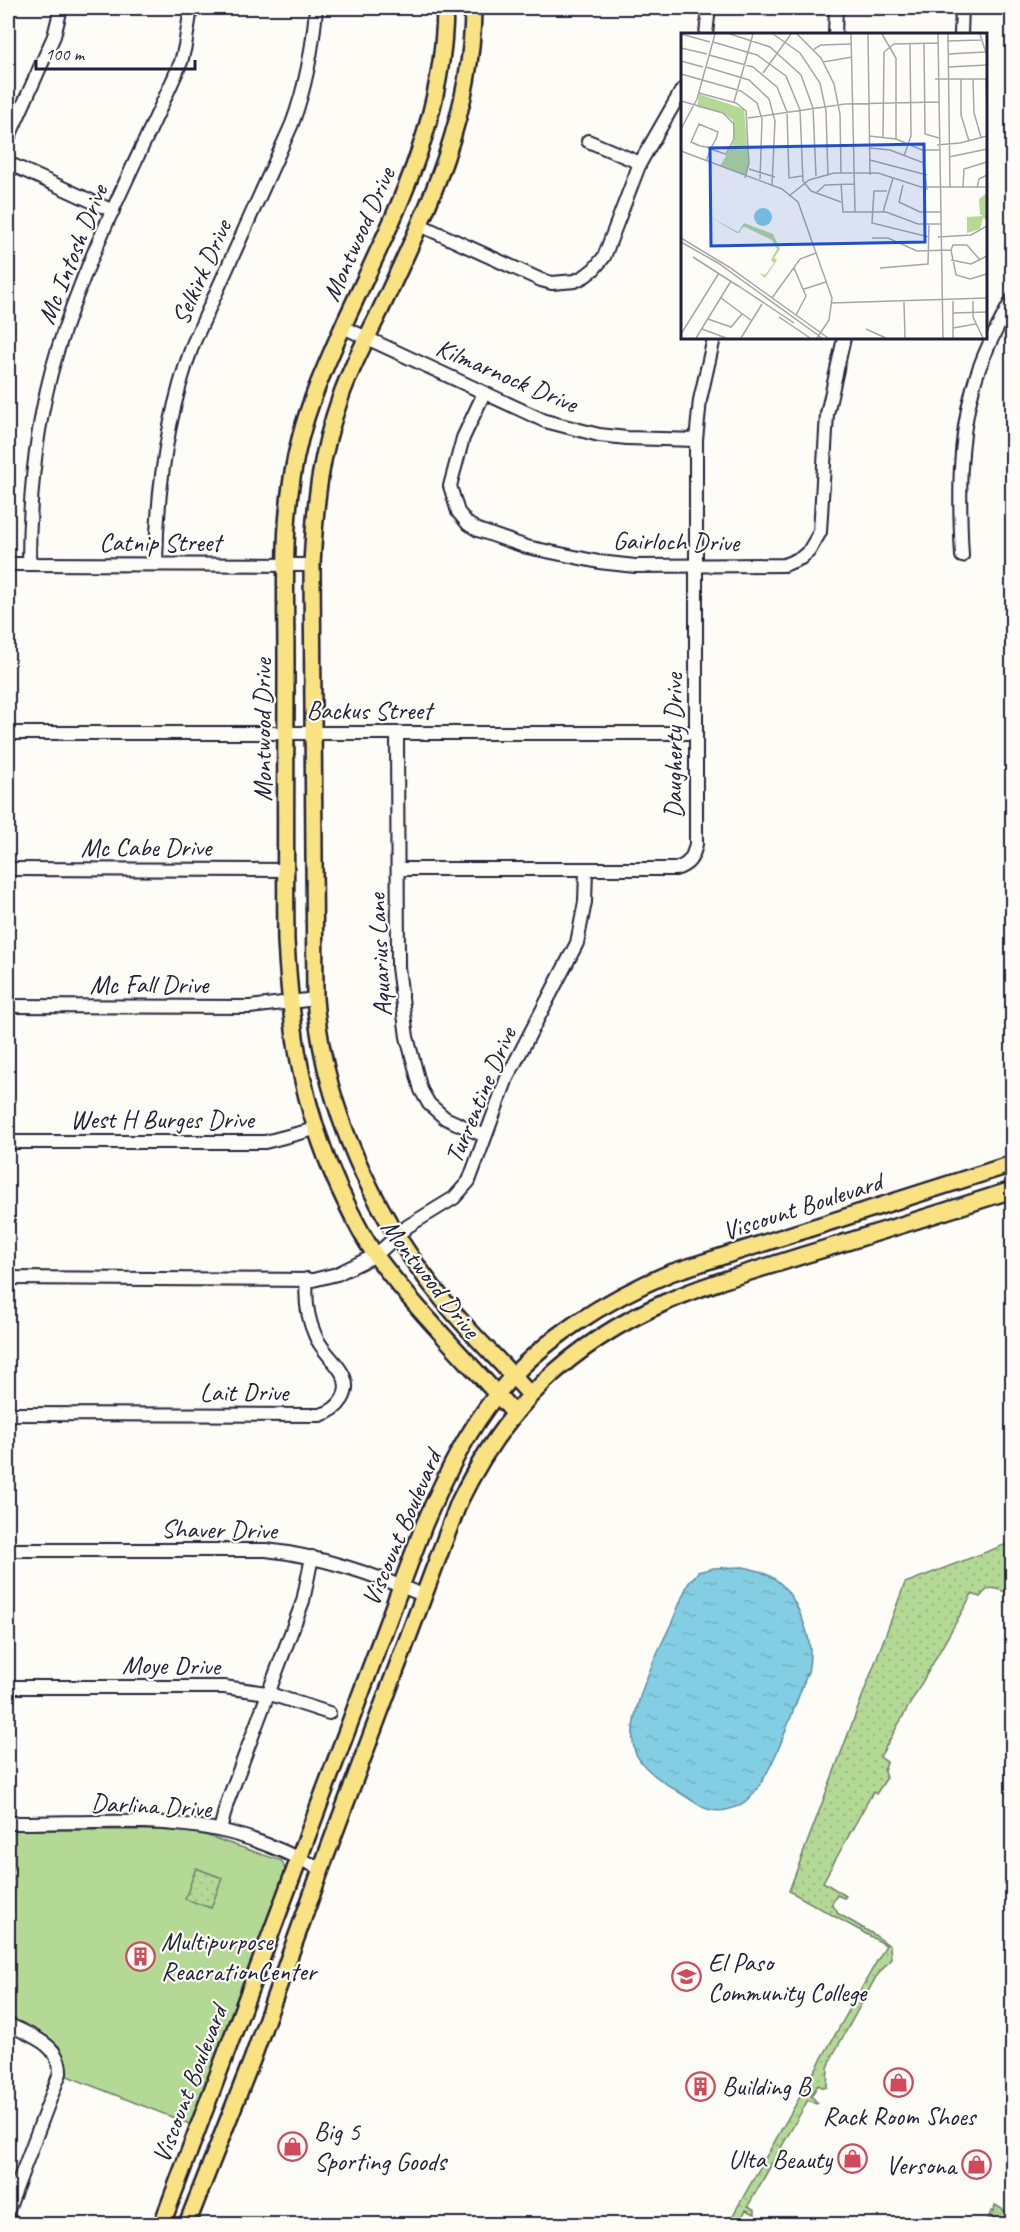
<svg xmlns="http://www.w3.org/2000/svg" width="1020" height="2232" viewBox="0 0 1020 2232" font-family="Caveat,sans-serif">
<defs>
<pattern id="grass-tufts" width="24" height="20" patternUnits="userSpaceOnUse" patternTransform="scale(1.5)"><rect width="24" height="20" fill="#b3d995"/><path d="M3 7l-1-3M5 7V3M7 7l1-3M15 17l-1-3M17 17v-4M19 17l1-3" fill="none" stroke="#9aba81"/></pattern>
<pattern id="garden-dots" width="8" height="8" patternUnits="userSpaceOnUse" patternTransform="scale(1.5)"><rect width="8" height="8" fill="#b3d995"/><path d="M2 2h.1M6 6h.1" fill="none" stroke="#9aba81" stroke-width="1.8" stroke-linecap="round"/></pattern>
<pattern id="water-ripples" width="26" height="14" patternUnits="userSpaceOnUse" patternTransform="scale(1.5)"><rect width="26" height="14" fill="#83cee2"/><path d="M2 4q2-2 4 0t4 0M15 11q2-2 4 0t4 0" fill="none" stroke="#71b1c3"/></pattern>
</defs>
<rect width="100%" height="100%" fill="#fdfcf7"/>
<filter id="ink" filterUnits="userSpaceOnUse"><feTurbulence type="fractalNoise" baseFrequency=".0167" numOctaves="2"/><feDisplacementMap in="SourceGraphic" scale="12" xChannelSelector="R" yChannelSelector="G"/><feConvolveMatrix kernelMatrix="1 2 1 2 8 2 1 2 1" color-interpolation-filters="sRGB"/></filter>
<g filter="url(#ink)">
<path fill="url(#grass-tufts)" stroke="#6a7e68" stroke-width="1.5" d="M995 2205 1012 2215V2224H984L987 2219 990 2220 991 2217 989 2216 992 2211 994 2212Z"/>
<path fill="#b3d995" stroke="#6a7e68" stroke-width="1.5" d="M8 1830H158L199 1833 282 1861 287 1875 192 2125 67 2076 59 2046 8 2017Z"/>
<g fill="url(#garden-dots)" stroke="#6a7e68" stroke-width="1.5">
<path d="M1012 1542V1593C997 1593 993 1580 980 1597L972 1594 880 1757 887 1762 884 1770 886 1779 876 1794 873 1792 823 1882 846 1896 844 1898 837 1895 831 1905 837 1910V1913L873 1934 890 1946 891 1959 876 1977 833 2055 828 2068 827 2087 824 2088 818 2085 811 2096 818 2103 816 2104 808 2100 748 2206 755 2210V2214L746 2210 738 2224H728L886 1945 789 1891 905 1583Z"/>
<path d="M196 1868 222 1878 211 1908 185 1899Z"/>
</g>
<path fill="url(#water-ripples)" stroke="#5c899f" stroke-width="1.5" d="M743 1567C777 1573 791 1589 803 1621 810 1639 812 1652 808 1672 794 1705 775 1771 751 1796 737 1811 715 1816 697 1804 678 1790 649 1777 637 1756 620 1725 658 1651 672 1622 678 1609 682 1596 688 1584L698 1572 714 1568Z"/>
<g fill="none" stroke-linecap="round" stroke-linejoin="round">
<defs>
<g id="minor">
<path d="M706 34 709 8"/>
<path d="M835 34 836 8"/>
<path d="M961 34 962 8"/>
<path d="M8 139 54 36 61 8"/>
<path d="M588 141 640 163"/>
<path d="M8 163 113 211"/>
<path d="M420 225 541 280 552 283 575 281 585 276 594 269 604 257 640 163 682 90"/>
<path d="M343 327 545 421 599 435 627 438 696 440"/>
<path d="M484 393 463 438 450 486 458 512 468 524 478 530 527 547 599 562 635 566 784 565 801 558 809 551 820 532 827 414 844 338"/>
<path d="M962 556C959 500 958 442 973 388 981 357 997 328 1012 300"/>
<path d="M8 564 312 565"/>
<path d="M29 564C29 492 36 421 57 352 88 251 139 158 181 62L185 46 191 8"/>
<path d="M156 564C157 488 167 415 193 344L292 124C306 86 313 48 316 8"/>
<path d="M8 733H695"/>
<path d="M397 734 398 967 407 1037 421 1090 429 1104 445 1118 485 1136"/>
<path d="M8 869 285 870"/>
<path d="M398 869H675C689 865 693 858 696 844V440L700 400 714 338"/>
<path d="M8 1006 250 1007 315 999"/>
<path d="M8 1142H265L315 1129"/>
<path d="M8 1278 313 1280 337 1274 376 1255 408 1226 454 1198 469 1181 507 1078 577 943 585 902 586 870"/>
<path d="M8 1414 320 1415C339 1410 353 1392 342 1373 334 1359 321 1350 315 1335 307 1317 305 1298 307 1279"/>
<path d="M8 1550H266C321 1556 372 1574 423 1595"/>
<path d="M8 1687H224L267 1693 329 1713"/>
<path d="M8 1823C77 1824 150 1816 218 1830 253 1837 289 1853 321 1869"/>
<path d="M220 1830 227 1803 303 1601 312 1557"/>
<path d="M8 2024C29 2035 61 2044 60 2073L8 2210"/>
<path d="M8 2221 16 2224"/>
</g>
<g id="major">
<path d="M445 8C444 126 393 218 345 322 328 361 310 399 300 439 281 512 286 586 286 661 286 754 285 848 286 941 291 1032 301 1104 339 1188 350 1211 361 1235 376 1256 418 1312 468 1361 514 1413"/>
<path d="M473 8C473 118 425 215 379 313 366 340 351 367 341 396 320 454 315 504 312 565L315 999C324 1109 374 1215 443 1300 470 1334 502 1362 530 1395"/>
<path d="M162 2224 424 1525C444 1479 466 1432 498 1393 540 1340 608 1299 670 1273L1012 1164"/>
<path d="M187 2224 252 2060 321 1869 459 1502C505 1407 570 1344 666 1302 711 1282 758 1270 804 1255 874 1234 943 1212 1012 1190"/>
</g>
</defs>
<use href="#minor" stroke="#22223b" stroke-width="16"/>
<use href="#major" stroke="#22223b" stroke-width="20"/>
<use href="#minor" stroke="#fdfcf7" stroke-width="12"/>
<use href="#major" stroke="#f8e281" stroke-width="15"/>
</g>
</g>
<defs>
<symbol id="building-ring" viewBox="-11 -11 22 22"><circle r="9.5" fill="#fdfcf7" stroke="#d1495b" stroke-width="1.5"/><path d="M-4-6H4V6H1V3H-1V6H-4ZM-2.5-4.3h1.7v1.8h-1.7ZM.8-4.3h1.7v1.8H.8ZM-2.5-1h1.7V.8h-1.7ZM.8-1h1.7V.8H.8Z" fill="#d1495b"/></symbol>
<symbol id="university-ring" viewBox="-11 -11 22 22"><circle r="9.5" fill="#fdfcf7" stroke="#d1495b" stroke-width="1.5"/><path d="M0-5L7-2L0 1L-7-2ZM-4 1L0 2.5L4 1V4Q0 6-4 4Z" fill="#d1495b"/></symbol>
<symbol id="shop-ring" viewBox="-11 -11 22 22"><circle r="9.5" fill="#fdfcf7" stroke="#d1495b" stroke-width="1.5"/><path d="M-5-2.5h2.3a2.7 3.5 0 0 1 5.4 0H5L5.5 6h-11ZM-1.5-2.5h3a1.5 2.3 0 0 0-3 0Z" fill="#d1495b"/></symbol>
</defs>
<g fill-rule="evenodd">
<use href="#building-ring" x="124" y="1940" width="33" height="33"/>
<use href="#university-ring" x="670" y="1960" width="33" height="33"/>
<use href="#shop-ring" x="882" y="2066" width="33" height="33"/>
<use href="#building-ring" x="684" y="2070" width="33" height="33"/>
<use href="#shop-ring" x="276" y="2130" width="33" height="33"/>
<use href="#shop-ring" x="836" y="2142" width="33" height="33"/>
<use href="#shop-ring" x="960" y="2148" width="33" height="33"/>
</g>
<g text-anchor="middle" stroke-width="4.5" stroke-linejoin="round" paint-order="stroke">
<g font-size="26" fill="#22223b" stroke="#fdfcf7">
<text transform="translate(358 234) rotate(-66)" y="9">Montwood Drive</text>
<text transform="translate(72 254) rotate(-68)" y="9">Mc Intosh Drive</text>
<text transform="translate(201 272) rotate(-66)" y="9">Selkirk Drive</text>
<text transform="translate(507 375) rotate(23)" y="9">Kilmarnock Drive</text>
<text transform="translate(676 541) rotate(1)" y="9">Gairloch Drive</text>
<text x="160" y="551">Catnip Street</text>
<text x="369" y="719">Backus Street</text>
<text transform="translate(262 730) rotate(-90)" y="9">Montwood Drive</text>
<text transform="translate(673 746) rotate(-90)" y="9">Daugherty Drive</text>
<text x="146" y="856">Mc Cabe Drive</text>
<text transform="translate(379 955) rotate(-93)" y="9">Aquarius Lane</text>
<text x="149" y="993">Mc Fall Drive</text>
<text transform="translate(480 1095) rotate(-67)" y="9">Turrentine Drive</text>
<text x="162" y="1128">West H Burges Drive</text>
<text transform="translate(802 1206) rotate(-18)" y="9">Viscount Boulevard</text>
<text transform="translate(431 1278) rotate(52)" y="9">Montwood Drive</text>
<text x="244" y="1401">Lait Drive</text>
<text transform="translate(401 1528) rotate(-67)" y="9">Viscount Boulevard</text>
<text transform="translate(219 1529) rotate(1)" y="9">Shaver Drive</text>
<text transform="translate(171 1665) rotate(1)" y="9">Moye Drive</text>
<text transform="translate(151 1805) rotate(3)" y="9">Darlina Drive</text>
<text transform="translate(189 2084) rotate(-69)" y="9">Viscount Boulevard</text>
</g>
<g font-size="26" fill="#22223b" stroke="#fdfcf7" text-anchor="start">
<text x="161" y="1950">Multipurpose<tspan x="161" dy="30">ReacrationCenter</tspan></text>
<text x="708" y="1971">El Paso<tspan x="708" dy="30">Community College</tspan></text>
<text x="722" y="2095">Building B</text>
<text x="899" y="2125" text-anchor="middle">Rack Room Shoes</text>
<text x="314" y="2140">Big 5<tspan x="314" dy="30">Sporting Goods</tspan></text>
<text x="832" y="2168" text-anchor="end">Ulta Beauty</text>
<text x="956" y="2174" text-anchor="end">Versona</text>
</g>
</g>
<g transform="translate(681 33)">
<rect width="306" height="306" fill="#fdfcf7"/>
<path d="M18 61 63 76 68 130 65 142 39 133 52 111V87L42 80 16 74ZM306 160V187L302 185 299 196 286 200V184L302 183 299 181 298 166Z" fill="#b3d995"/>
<path d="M26 182 57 199 63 190 92 201 99 216 93 225 96 227 84 245 78 240 84 242 93 230 90 227 96 216 91 207 64 194 61 195 58 200H56Z" fill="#b3d995"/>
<path d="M73 184a9 9 0 1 1 18 0a9 9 0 1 1-18 0Z" fill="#83cee2"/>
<path fill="none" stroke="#a5a5ac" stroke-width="1.5" d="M0 1 29 9M49 1 89 14 120 42 132 75 135 143M92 1 119 20 139 50 145 78 147 143M116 1 140 25 153 51 159 81 160 140M170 1 174 179M187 1 189 142M201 1 215 25V106M257 1 262 305M267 1 269 155M299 1 306 23M266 8 300 7M32 9 76 22 105 43 119 77 122 148 130 158 160 169M243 10 244 101 258 105M0 15 26 21M133 16 140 12 171 11M267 21 304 19M28 22 72 34 96 54 106 79 108 145 121 143M0 28 22 34M142 29 171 24M25 34 68 47 88 66 94 88 91 152M267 34 306 32M82 40 110 1M0 41 60 58 76 70 81 86 79 146M254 46H306M280 46V82L288 108M292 46 293 80 300 104M305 46 306 82M18 60 55 70 65 78 68 130 64 145M0 68 42 80 53 91V106L45 121H44L30 116 26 114 19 113 10 109 18 91 37 99 35 106 31 113 30 116 25 128M53 69 72 1M67 85 164 71 258 69M0 96 16 66 34 1M188 103 215 106 241 117H259M202 104 203 19 213 11 257 10M256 112 279 110 306 103M189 115 209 117 243 130 246 157M0 118 101 156 117 169 151 265 148 287 136 305M223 123 230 103 229 10M268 124 306 116M189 127 246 142M68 136 94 144M160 151 162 179H205L237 191H260M222 152 218 169 239 179H260M282 154 283 136 306 129M296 155 298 146 306 142M206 158H193L191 190 248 204M135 160 144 152 173 151M108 163 128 147 153 140H197L240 154H306M202 179 212 145M257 204 290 202 306 193M0 205 48 234 147 305M191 205H207L236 218 270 217 272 212H286L299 227M0 209 37 230 141 305M270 217 275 242 289 246 306 241M12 224 57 253M270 227 290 231 306 223M113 235 125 263 115 282M199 235 247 231 248 192M56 252 113 290M123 256 145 249M40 265 71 288M91 265 119 226 135 220M272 268V305M292 268V284L302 305M223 269 224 305M150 270 306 265M272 280 306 279M98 284 129 305M27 286 50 294 61 281M272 295 295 291M21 296 45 305M185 296 205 305M0 301 38 240M15 305 50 248M60 305 81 271"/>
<path fill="#1d4ed8" fill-opacity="0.15" stroke="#1d4ed8" stroke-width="3" d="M243 111 244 209 30 213 29 115Z"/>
<rect width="306" height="306" fill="none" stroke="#22223b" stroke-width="3"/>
</g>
<rect width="1020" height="2232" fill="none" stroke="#fdfcf7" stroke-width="30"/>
<rect x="15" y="15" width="990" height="2202" fill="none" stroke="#22223b" stroke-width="2" filter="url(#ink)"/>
<path d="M36 60v9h159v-9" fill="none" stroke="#22223b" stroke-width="3"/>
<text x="45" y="60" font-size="18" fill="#22223b" stroke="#fdfcf7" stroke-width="4.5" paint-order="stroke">100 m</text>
</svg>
